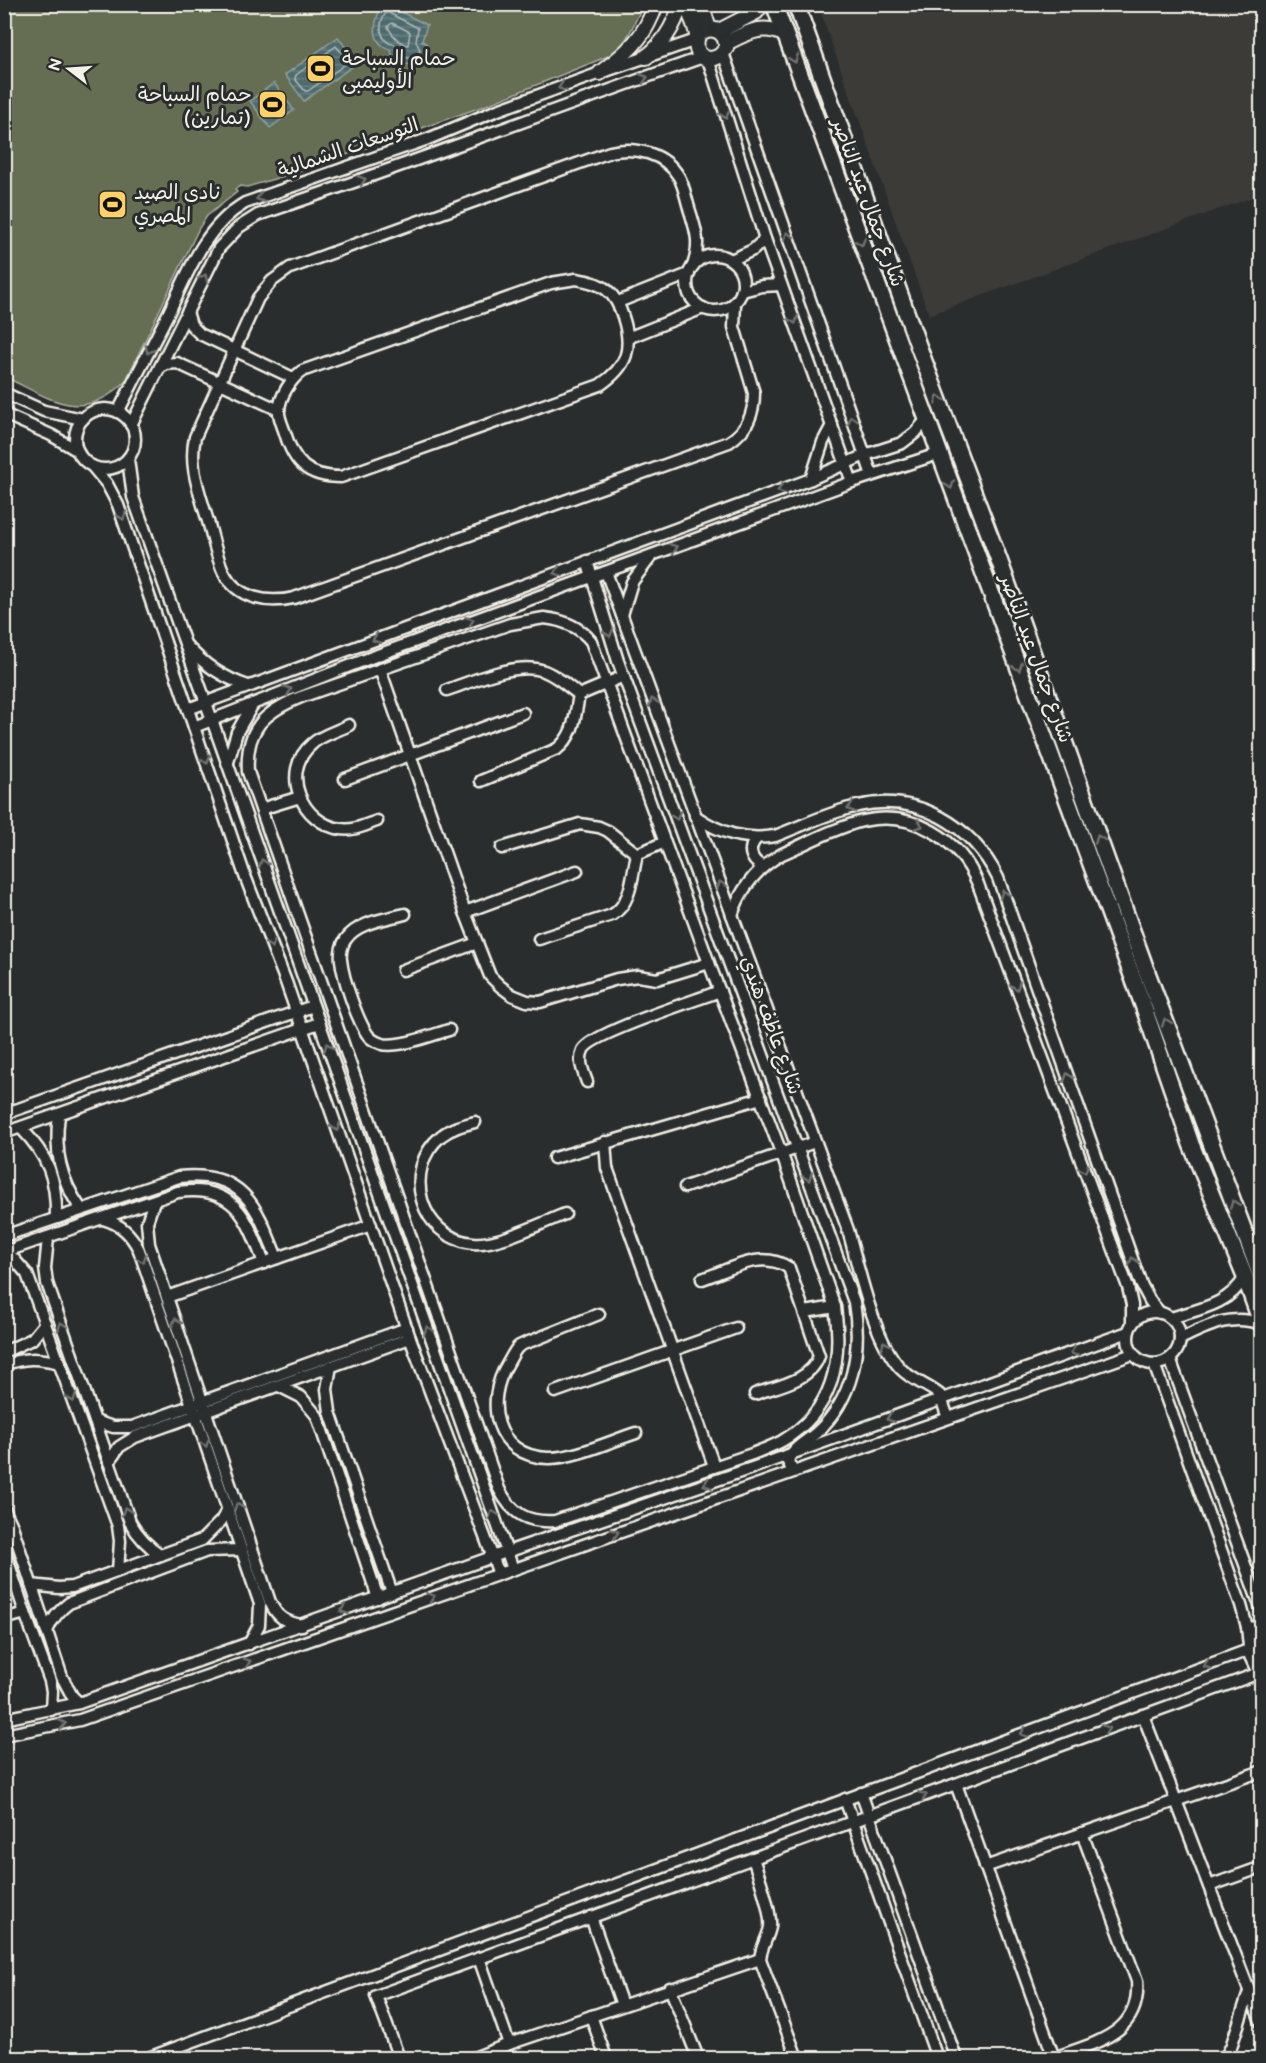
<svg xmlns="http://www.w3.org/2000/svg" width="1266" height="2063" viewBox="0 0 1266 2063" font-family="'Balsamiq Sans','Playpen Sans Arabic',sans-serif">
<defs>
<pattern id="water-rules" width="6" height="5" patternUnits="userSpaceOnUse" patternTransform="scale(1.5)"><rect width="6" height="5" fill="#4d6b6e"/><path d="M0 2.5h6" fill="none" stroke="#678183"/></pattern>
</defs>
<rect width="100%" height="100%" fill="#2a2d2e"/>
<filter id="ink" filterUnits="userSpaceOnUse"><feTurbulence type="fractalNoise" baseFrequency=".0167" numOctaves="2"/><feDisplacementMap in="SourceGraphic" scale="12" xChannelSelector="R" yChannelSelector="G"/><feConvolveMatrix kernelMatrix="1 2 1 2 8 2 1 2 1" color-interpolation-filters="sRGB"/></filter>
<g filter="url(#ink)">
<path fill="#3c3b38" d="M818 5H1261V194L929 315Z"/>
<path fill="#656d53" stroke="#acaf9e" stroke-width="1.5" d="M4 5H643C635 21 627 45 611 55L484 106 301 171 247 187 240 186 235 189 237 192 207 216 199 228 125 382C81 425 50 398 5 377Z"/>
<g fill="url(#water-rules)" stroke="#90a19f" stroke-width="1.5">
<path d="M385 4 427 25 422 41 427 44C425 63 408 71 393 58L391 50C369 43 374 21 382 5Z"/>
<path d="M338 37 357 63 304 101 285 75Z"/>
<path d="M274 83 294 110 270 128 250 101Z"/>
</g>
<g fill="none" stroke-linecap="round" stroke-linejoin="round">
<g stroke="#b1bbb7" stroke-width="1.5">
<path d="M387 12 418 28 416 41 420 50C417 59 409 59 400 57 398 54 398 51 397 48 394 42 393 45 389 43 378 36 379 20 387 12Z"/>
<path d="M392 23 410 32 408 45C400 44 390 33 388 26Z"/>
<path d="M336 46 347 59V63L308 91H305L295 79 296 75Z"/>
<path d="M271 93 275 94 285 108 272 118 260 103Z"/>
</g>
<defs>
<g id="minor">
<path d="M723 53 872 475"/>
<path d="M708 59 765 239 852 482"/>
<circle cx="715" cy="283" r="28"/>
<path d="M731 260 753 250 765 239"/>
<path d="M693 266C701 242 696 231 689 208 686 198 684 186 679 177 665 153 635 146 610 152L290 268 272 281 258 298 195 437C189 465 198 488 206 515 212 532 216 557 224 573 238 599 268 604 294 598L729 442C747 430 754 415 754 393L734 327 735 303"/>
<path d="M576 279C603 283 615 291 623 317 633 348 628 366 600 385L341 477C307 477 294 463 285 433 283 426 278 417 279 410 280 396 291 379 302 371L551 283Z"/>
<path d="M742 291 762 286 781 285"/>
<path d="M618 302 689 274"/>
<path d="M187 312 191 325 200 334 293 378"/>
<path d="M630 337 703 308"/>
<path d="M160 368 165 364 177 363 279 410"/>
<path d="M4 393 44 411 83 419"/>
<circle cx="105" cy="439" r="30"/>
<path d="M118 412C135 379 151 347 168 314 188 273 204 227 245 203L428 139 495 111 600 73 696 40"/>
<path d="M4 414 51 435 78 451"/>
<path d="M131 425 219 248 239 227 258 215C407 165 555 109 703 57"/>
<path d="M128 459 133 497 513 1569"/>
<path d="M92 466 107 484 118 505 245 876 286 982 410 1338 499 1574"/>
<path d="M811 479 823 442 832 425"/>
<path d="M587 561 618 661 854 1302C862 1350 854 1399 816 1433 807 1441 790 1449 788 1462L793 1471"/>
<path d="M606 572 848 1230C859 1269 874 1341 901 1369 913 1381 928 1385 940 1395L948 1418"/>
<path d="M622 615 632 582 650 558"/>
<path d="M544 618C563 620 579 626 591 641L709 963 782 1155 835 1307C843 1362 833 1411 782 1441 773 1446 762 1450 752 1454L555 1521C527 1523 512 1514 499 1489L248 772C245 729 264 712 301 697L510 624Z"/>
<path d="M187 646C204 665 224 678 248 686"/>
<path d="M380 669 465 912 490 976 500 986 512 995 527 1001 540 1002 617 979 638 976 657 979 709 963"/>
<path d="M447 690C474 681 516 661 544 671 557 676 568 686 579 695 575 715 575 735 557 749L481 781"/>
<path d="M579 695 624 676"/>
<path d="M188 709 811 479 865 455 902 443 915 433 926 420"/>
<path d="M349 725C338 731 321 735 312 744 279 772 302 824 341 829 354 831 365 825 377 821"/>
<path d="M194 727 375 656 852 482 938 454"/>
<path d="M228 762 237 732 253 704"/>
<path d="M345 779 523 713"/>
<path d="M261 809 300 797"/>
<path d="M695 816C720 833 744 841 775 836 802 826 829 812 858 806 917 792 972 825 998 878L1141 1284 1150 1301 1160 1313"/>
<path d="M757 838C747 848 750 860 762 866"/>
<path d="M502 848 580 824 599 827 608 831 637 854C632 875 632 903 612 915L539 939"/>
<path d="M637 854 665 842"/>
<path d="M465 912 577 871"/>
<path d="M405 914C386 919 358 922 346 939 342 944 340 953 341 960 343 979 357 1019 367 1034 370 1039 376 1042 382 1044 399 1048 432 1035 449 1030"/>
<path d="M732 915C741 888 757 868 782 854 807 843 837 827 863 821 913 810 959 838 978 884L1128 1287 1132 1305V1324"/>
<path d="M403 970 477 943"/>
<path d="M587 1082C583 1071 578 1061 583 1050 591 1033 697 1000 720 991"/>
<path d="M4 1114 313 1006"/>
<path d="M59 1115C54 1151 60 1179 81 1209"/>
<path d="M475 1122C463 1125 451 1128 441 1136 401 1170 420 1238 473 1243 496 1246 542 1223 565 1214"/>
<path d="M21 1128C48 1156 57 1179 56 1218"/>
<path d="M4 1133 319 1023"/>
<path d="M605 1142 607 1168 714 1466"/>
<path d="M554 1158 761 1098"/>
<path d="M685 1187 815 1142"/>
<path d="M154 1201 147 1222 149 1244 270 1602C277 1617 286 1623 302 1625"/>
<path d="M103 1219C121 1224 131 1234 139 1250L260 1604 259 1625 249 1644"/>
<path d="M4 1236 179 1177C244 1171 256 1205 277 1258"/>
<path d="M48 1238 45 1268 47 1283 130 1522C138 1536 147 1546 161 1555"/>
<path d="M4 1252 178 1192C235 1184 247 1218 264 1263"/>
<path d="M4 1253 13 1258 27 1274 118 1526 120 1541 118 1571"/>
<path d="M702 1279C730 1270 761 1249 789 1268L819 1356C811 1381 777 1386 755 1394"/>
<path d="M167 1297 371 1225"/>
<circle cx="1154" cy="1338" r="26"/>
<path d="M805 1312 835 1307"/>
<path d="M599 1314C579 1322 559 1330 539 1338 533 1341 523 1343 518 1347 514 1351 511 1358 508 1363 484 1401 494 1456 548 1458 572 1459 611 1441 636 1433"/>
<path d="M1171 1318C1199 1309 1229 1305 1245 1277"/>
<path d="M1180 1339C1208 1326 1231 1313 1261 1324"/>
<path d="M4 1352 32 1339 45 1323"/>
<path d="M1170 1359 1262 1611"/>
<path d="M1154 1364 1241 1605 1247 1627 1250 1656 1258 1673 1262 1674"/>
<path d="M4 1365C24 1357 39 1358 59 1363"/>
<path d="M331 1366 327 1389 330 1412 392 1593"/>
<path d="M279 1386 301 1397 317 1416 378 1598"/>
<path d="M555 1392 736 1328"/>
<path d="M95 1421 113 1427H132L407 1328"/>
<path d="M109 1462 119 1447 135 1437 410 1338"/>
<path d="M4 1509 12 1526 62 1677 72 1696 79 1703"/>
<path d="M4 1549 25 1613 50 1681 52 1691 51 1710"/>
<path d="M31 1585 59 1588 72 1587 202 1540 221 1521 228 1509"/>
<path d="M4 1619 25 1613"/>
<path d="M1247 1627 1255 1628 1262 1625"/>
<path d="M47 1631C52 1619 58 1611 69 1603L207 1551 242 1550"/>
<path d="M1143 1715 1262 2024"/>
<path d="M4 1719 79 1703 492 1557 755 1467 1128 1332"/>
<path d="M4 1735 80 1720 1133 1354"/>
<path d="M956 1784 1054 2058"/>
<path d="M861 1793 956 2058"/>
<path d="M845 1799 937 2058"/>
<path d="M753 1858C758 1874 772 1912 770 1927 768 1938 761 1947 760 1959L797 2058"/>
<path d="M985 1867 1262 1771"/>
<path d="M1209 1886 1262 1867"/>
<path d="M591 1917 622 2005"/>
<path d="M479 1958 509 2044"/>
<path d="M670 1988 698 2058"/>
<path d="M591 2016 606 2058"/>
<path d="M148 2058 1262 1645"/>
<path d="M399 2058 376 1996 1262 1672"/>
<path d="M474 2058 509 2044 760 1959"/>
<path d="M1054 2058C1095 2042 1141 2035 1137 1981L1082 1833"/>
<path d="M1225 2058 1231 2047 1249 1992"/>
</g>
<g id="tertiary">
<path d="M686 4C689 14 697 27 697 37 697 43 695 46 698 52 706 64 720 59 726 48 727 30 709 23 697 37"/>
<path d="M701 4 709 29"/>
<path d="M719 31 756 12 762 4"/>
<path d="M726 43C747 33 763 23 785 35"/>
<path d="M646 57C664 44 674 26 681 4"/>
<path d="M600 73C627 53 645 38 656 4"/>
</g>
<g id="secondary">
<path d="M774 4 1143 1005 1191 1144 1245 1277 1262 1325"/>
<path d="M796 4 919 348 999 560 1145 967 1262 1279"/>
</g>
</defs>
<use href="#minor" stroke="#f4f1e8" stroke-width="15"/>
<use href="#tertiary" stroke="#f4f1e8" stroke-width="18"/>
<use href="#secondary" stroke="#f4f1e8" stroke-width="20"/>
<use href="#minor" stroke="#2a2d2e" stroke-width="10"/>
<use href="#tertiary" stroke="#2a2d2e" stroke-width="14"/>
<use href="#secondary" stroke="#2a2d2e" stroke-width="15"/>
</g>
<defs><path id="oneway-chevron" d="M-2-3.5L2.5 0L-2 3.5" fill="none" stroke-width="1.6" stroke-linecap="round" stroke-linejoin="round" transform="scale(1.5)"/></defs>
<g stroke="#71726f">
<use href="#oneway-chevron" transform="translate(794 59) rotate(70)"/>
<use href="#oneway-chevron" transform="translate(644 78) rotate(-19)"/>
<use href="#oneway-chevron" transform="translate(562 87) rotate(160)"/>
<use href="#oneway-chevron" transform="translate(725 115) rotate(72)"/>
<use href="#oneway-chevron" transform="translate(362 180) rotate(-19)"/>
<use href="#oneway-chevron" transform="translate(260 198) rotate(161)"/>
<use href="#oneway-chevron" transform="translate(788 236) rotate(-109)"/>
<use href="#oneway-chevron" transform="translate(861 242) rotate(70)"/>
<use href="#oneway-chevron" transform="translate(204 278) rotate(-64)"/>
<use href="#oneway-chevron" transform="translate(794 320) rotate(70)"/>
<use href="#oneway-chevron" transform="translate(149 350) rotate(117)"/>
<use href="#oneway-chevron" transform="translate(939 399) rotate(-111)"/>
<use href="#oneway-chevron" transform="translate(852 420) rotate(-109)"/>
<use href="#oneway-chevron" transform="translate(950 485) rotate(70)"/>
<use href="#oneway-chevron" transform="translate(781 490) rotate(160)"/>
<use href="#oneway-chevron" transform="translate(122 516) rotate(71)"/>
<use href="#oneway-chevron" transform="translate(674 548) rotate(-20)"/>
<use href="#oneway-chevron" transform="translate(558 572) rotate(160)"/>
<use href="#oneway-chevron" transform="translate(470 621) rotate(-20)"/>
<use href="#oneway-chevron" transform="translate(609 633) rotate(73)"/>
<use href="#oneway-chevron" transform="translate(376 639) rotate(160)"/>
<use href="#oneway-chevron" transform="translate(1018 667) rotate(70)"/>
<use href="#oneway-chevron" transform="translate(288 690) rotate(-21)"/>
<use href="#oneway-chevron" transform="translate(653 702) rotate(-110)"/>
<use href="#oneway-chevron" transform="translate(206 760) rotate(71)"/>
<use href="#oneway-chevron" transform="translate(851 808) rotate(164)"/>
<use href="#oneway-chevron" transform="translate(676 816) rotate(70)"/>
<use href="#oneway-chevron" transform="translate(919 825) rotate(20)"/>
<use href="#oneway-chevron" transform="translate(1099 839) rotate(-110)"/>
<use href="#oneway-chevron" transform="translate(263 863) rotate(-109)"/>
<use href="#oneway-chevron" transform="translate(721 885) rotate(-110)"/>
<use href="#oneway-chevron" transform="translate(1004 894) rotate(-109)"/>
<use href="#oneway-chevron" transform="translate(271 944) rotate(69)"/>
<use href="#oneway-chevron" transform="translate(1016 986) rotate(70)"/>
<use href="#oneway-chevron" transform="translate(1166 1022) rotate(-110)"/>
<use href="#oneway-chevron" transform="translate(328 1047) rotate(-109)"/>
<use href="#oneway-chevron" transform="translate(1068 1077) rotate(-109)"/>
<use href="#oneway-chevron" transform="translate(336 1127) rotate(71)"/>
<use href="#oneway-chevron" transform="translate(1084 1169) rotate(70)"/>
<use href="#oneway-chevron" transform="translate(808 1177) rotate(70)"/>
<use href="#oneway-chevron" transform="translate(1234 1204) rotate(-111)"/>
<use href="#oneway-chevron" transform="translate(142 1259) rotate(70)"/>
<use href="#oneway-chevron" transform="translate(1133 1261) rotate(-109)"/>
<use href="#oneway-chevron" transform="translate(176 1322) rotate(-109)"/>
<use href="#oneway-chevron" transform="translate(62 1326) rotate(-109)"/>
<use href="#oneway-chevron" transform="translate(428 1330) rotate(-110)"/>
<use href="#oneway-chevron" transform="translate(885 1345) rotate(-117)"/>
<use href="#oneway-chevron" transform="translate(1074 1352) rotate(160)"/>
<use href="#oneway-chevron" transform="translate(72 1398) rotate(70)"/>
<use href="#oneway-chevron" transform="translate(890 1418) rotate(160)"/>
<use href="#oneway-chevron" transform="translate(205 1443) rotate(71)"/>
<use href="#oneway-chevron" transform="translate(707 1484) rotate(161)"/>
<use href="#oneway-chevron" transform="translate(238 1507) rotate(-109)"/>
<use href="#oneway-chevron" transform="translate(126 1511) rotate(-109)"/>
<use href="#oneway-chevron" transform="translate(493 1514) rotate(-110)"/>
<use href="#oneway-chevron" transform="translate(615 1533) rotate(-19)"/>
<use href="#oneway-chevron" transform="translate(431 1597) rotate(-19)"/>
<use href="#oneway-chevron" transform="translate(344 1610) rotate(160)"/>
<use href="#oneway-chevron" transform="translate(247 1662) rotate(-19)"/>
<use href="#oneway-chevron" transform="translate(1207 1665) rotate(160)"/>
<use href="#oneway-chevron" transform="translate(62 1724) rotate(-13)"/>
<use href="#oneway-chevron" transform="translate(1106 1729) rotate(-20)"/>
<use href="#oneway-chevron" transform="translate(1024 1733) rotate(160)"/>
<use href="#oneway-chevron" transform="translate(923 1796) rotate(-20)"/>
</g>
</g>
<defs>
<symbol id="stadium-square" viewBox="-11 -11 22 22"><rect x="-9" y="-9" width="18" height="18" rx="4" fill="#ffd166" stroke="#2a2d2e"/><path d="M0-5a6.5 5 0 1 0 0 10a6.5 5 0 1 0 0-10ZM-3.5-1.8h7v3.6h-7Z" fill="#111"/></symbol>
</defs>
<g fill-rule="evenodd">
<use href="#stadium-square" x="304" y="52" width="33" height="33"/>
<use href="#stadium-square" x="256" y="88" width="33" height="33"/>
<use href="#stadium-square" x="96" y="188" width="33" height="33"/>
</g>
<g text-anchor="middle" stroke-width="6" stroke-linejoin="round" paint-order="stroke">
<g font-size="20" fill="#f4f1e8" stroke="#2a2d2e" text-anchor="start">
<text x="342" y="65">حمام السباحة<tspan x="342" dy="23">الأوليمبى</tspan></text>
<text x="251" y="101" text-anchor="end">حمام السباحة<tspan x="251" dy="23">(تمارين)</tspan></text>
<text x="134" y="199">نادى الصيد<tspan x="134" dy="23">المصري</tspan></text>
</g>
<g font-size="20" fill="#f4f1e8" stroke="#2a2d2e">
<text transform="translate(348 147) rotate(-19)" y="7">التوسعات الشمالية</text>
<text transform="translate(869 202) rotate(70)" y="7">شارع جمال عبد الناصر</text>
<text transform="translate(1037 658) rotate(70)" y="7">شارع جمال عبد الناصر</text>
<text transform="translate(772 1025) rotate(70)" y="7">شارع عاطف هندي</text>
</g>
</g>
<rect width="1266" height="2063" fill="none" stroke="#2a2d2e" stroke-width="24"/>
<rect x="12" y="12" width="1242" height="2039" fill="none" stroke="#f4f1e8" stroke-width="2" filter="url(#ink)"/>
<g transform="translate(69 69) rotate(287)" stroke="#2a2d2e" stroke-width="4.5" paint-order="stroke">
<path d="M0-4.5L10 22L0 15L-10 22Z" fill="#f4f1e8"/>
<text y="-9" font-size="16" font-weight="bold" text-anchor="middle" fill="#f4f1e8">N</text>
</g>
</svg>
